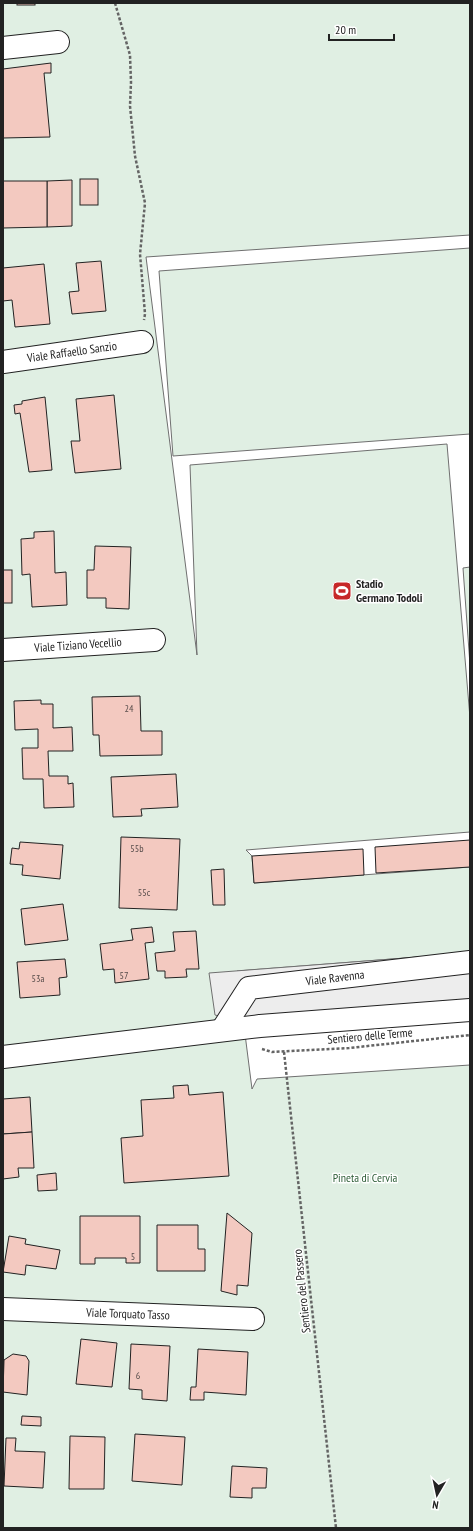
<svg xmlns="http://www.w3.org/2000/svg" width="473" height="1531" viewBox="0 0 473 1531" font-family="'PT Sans Narrow',sans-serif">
<rect width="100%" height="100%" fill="#fff"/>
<g fill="#e0efe3" stroke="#6f6f6f">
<path d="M3 3H470V235L146 257 197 655 190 465 447 444 470 718V832L246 850 252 856 254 883 470 867V953L237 971 252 1089 257 1079 470 1065V1528H3Z"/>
<path d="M470 248V434L173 456 159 271Z"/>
<path d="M470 567V665L463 568Z"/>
</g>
<path fill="#ededed" stroke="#6f6f6f" d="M470 953V1017L260 1026 215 1015 209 973Z"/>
<g fill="#f3c9c0" stroke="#222">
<rect x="17" y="3" width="18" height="2"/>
<path d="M51 63V73H44L50 137 3 138V69Z"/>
<rect x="80" y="179" width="18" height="26"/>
<path d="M72 180V226L47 227V181Z"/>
<path d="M3 181H47V227L3 228Z"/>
<path d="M101 261 106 311 72 314 69 292 79 291 76 263Z"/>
<path d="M44 264 50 324 15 327 12 300 3 301V268Z"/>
<path d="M114 395 121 469 75 473 71 441H80L76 399Z"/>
<path d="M45 397 52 470 29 472 20 413 15 414 14 405 22 404V401Z"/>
<path d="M54 531 55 573 66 572 67 605 32 607 30 574 22 575 21 539 34 538V532Z"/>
<path d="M95 546 131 547 129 609 106 608V598H87V570H94Z"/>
<rect x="3" y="570" width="9" height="33"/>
<path d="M140 696 141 731H162V755L100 756 99 735H93L92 697Z"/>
<path d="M41 700V704H53V728L72 727 73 751H48L49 776H68V784L73 783 74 807 44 808 43 779H23L22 748H38V729L15 730 14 701Z"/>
<path d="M176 774 178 807 141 809 142 816 113 817 111 777Z"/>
<path d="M121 837 180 839 177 910 119 908Z"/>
<path d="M470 840V867L376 873 375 847Z"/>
<path d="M20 842 63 845 60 879 22 875 23 865 10 864 12 848 19 849Z"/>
<path d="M363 849 364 875 254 883 252 856Z"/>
<path d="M224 869 225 905H213L211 870Z"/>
<path d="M63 904 68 940 25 945 21 909Z"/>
<path d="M152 927 154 942 145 943 149 979 115 983 114 969 103 970 100 944 133 940 131 929Z"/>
<path d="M196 931 199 969H186L187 977 165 978V971H157L155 953 175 951 173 932Z"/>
<path d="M65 959 67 977 59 978 60 995 20 998 17 962Z"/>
<path d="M188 1085 189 1095 223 1092 229 1176 124 1183 121 1138 143 1136 141 1100 174 1098 173 1086Z"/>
<path d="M30 1097 32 1132 3 1134V1099Z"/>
<path d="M32 1132 34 1168H18L19 1177 3 1179V1134Z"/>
<path d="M56 1173 57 1190 38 1191 37 1175Z"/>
<path d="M227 1213 252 1233 248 1286 237 1285V1295L221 1291Z"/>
<path d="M80 1216H140V1263H126V1258H95V1264H80Z"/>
<path d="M157 1225H198V1249H205V1271H157Z"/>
<path d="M9 1236 26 1239 25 1244 60 1250 56 1269 26 1265 25 1275 3 1272Z"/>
<path d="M81 1339 117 1343 112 1387 76 1384Z"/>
<path d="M131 1344 170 1346 167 1401 142 1399V1390L129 1389Z"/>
<path d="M198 1349 248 1352 246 1395 204 1392V1400H190L191 1387H196Z"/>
<path d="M13 1354 26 1356 29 1361 27 1395 3 1392 4 1360Z"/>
<path d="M22 1416 41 1417V1426L21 1425Z"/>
<path d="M135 1434 185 1437 182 1485 132 1481Z"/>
<path d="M70 1436 105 1437 104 1489H69Z"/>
<path d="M6 1438H16L15 1451 45 1452 43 1488 4 1486Z"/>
<path d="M232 1466 267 1468 266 1488H252V1498L230 1497Z"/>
</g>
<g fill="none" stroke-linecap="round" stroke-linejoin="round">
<defs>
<g id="minor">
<path d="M3 48 58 42"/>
<path d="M3 362 142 342"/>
<path d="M3 650 154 640"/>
<path d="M222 1030 249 988 470 962"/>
<path d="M3 1057 260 1026 470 1010"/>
<path d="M3 1309 253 1319"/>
</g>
</defs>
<use href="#minor" stroke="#222" stroke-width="24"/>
<g stroke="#646464" stroke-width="2.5" stroke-dasharray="3 2" stroke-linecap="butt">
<path d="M115 3 130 55 131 82 130 106 135 156 145 203 140 254 145 314 144 320"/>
<path d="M262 1049 272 1052 349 1048 470 1035"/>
<path d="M284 1052 336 1528"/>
</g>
<use href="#minor" stroke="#fff" stroke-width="22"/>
</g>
<defs>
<symbol id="stadium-square" viewBox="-11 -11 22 22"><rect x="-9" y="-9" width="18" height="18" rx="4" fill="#c62828" stroke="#fff"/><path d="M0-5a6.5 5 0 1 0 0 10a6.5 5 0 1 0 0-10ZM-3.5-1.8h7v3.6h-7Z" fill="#fff"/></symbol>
</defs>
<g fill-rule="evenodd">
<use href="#stadium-square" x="331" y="580" width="22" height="22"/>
</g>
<g text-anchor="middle" stroke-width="3" stroke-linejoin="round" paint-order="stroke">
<g font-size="10" fill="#564c4a">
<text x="129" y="712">24</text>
<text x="137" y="852">55b</text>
<text x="144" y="896">55c</text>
<text x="124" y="979">57</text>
<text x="38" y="982">53a</text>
<text x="133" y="1260">5</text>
<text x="138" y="1379">6</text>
</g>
<g font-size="12" fill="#222" stroke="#fff">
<text transform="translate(72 352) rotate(-8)" y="4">Viale Raffaello Sanzio</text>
<text transform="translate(78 645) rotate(-4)" y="4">Viale Tiziano Vecellio</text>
<text transform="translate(335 978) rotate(-7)" y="4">Viale Ravenna</text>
<text transform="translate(370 1036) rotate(-5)" y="4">Sentiero delle Terme</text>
<text transform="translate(302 1291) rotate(-96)" y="4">Sentiero del Passero</text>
<text transform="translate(128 1314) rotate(2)" y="4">Viale Torquato Tasso</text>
</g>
<g font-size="12" font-weight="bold" fill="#222" stroke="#fff" text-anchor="start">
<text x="356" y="588">Stadio<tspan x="356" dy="14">Germano Todoli</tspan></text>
</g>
<g font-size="12" fill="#2f5e38" stroke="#fff">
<text x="365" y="1182">Pineta di Cervia</text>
</g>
</g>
<rect width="473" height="1531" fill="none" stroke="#222222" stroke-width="8"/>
<g transform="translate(437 1495) rotate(189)" stroke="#ffffff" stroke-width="3" paint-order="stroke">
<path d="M0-3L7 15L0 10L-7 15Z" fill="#222222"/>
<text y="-6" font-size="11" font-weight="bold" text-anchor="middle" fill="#222222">N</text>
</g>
<path d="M329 34v6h65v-6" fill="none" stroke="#222222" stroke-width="2"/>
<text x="335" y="34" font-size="12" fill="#222222" stroke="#ffffff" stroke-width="3" paint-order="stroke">20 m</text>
</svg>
